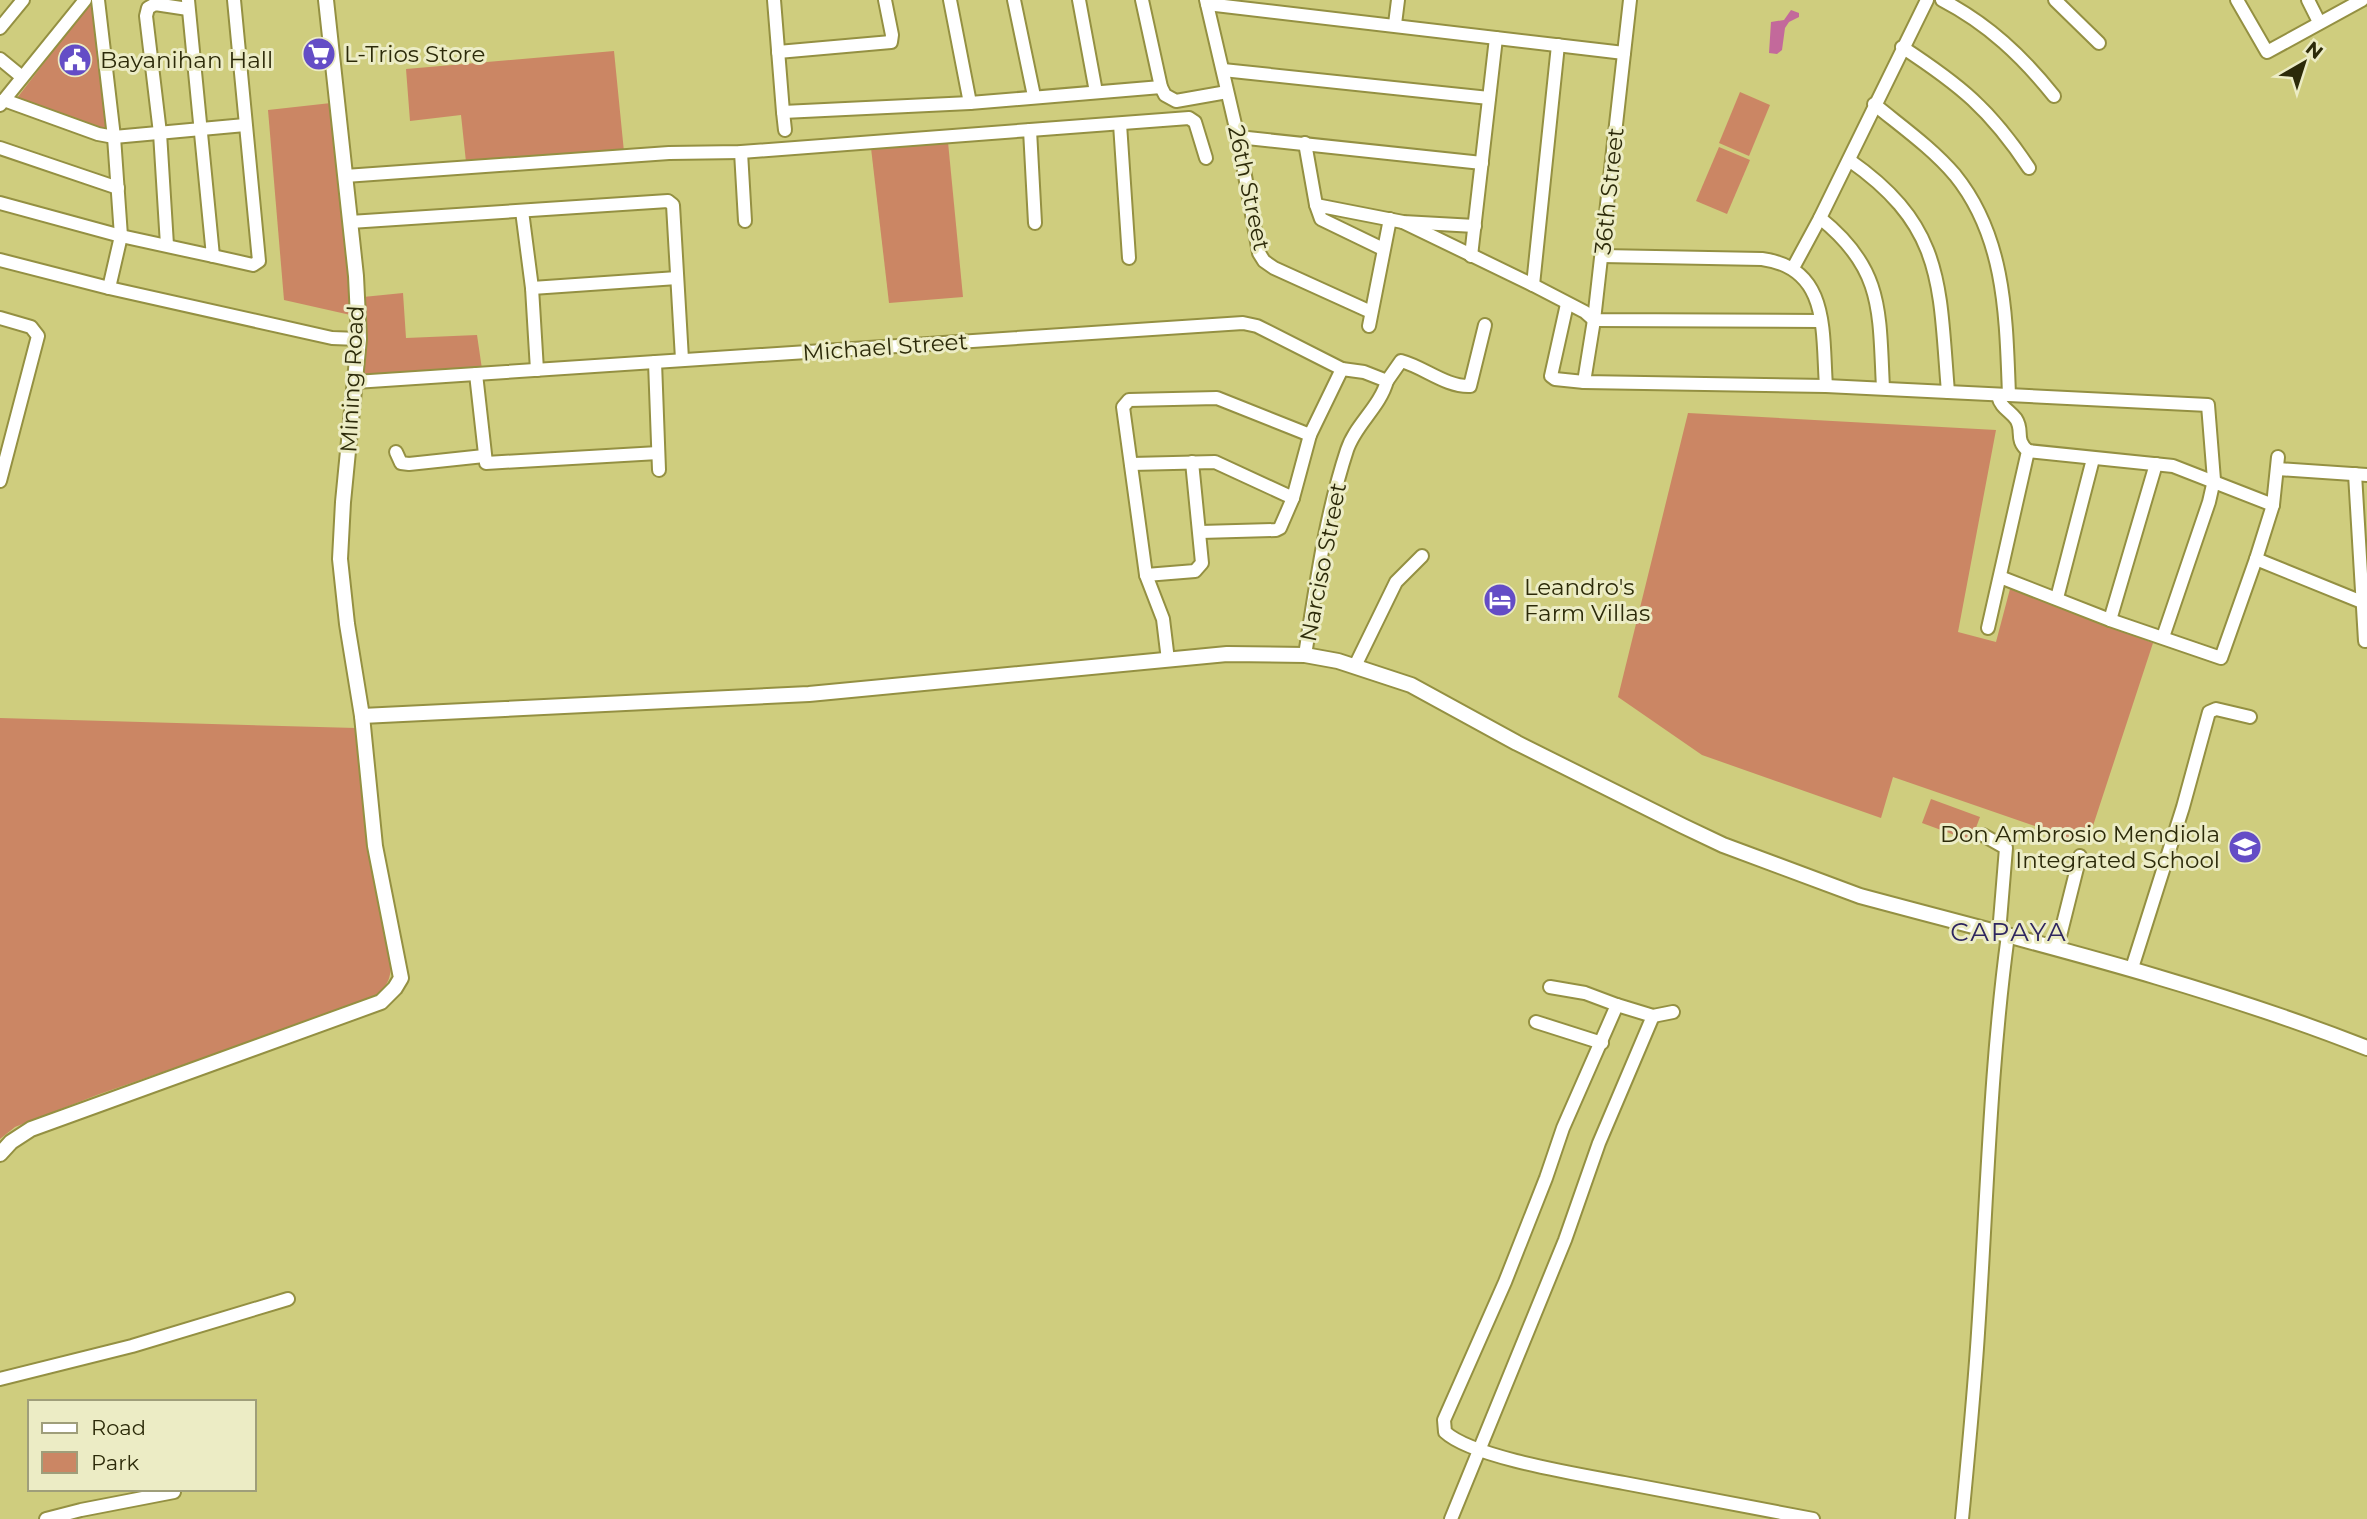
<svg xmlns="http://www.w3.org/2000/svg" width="2367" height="1519" viewBox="0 0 2367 1519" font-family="Montserrat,sans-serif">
<rect width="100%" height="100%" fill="#cfcd7e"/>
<g fill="#cb8664">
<path d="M92 0 108 133 14 102Z"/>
<path d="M614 51 624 152 466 162 461 115 410 121 406 69Z"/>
<path d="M1740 92 1770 105 1749 156 1719 143Z"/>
<path d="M331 103 355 316 284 300 268 110Z"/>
<path d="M948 142 963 297 889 303 871 148Z"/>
<path d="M1719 147 1750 160 1727 214 1696 201Z"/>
<path d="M403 293 406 338 477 335 482 369 362 376 363 297Z"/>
<path d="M1688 413 1996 430 1958 632 1996 642 2010 589 2153 643 2087 844 1893 777 1881 818 1702 755 1618 697Z"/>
<path d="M0 718 356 728 370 845 391 956C391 979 390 984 372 999L97 1095 15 1127 0 1139Z"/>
<path d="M1931 799 1980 817 1971 841 1922 823Z"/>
</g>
<path fill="#c3699b" d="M1791 10 1799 13V17L1789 22 1785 28 1782 50 1777 54 1769 53 1771 22 1784 20Z"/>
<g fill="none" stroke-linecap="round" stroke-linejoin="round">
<defs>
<g id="minor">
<path d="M98 0 114 137 121 236 109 288"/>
<path d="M774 0 783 112 970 103 1161 87"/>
<path d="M950 0 970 103"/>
<path d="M1014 0 1034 96"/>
<path d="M1079 0 1096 92"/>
<path d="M1142 0 1161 87 1165 95 1176 101 1227 92"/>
<path d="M1206 0 1238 137 1259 253 1264 261 1274 268 1371 312"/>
<path d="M1942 0C1988 24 2022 56 2054 96"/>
<path d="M2055 0 2099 43"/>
<path d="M2237 0 2267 52 2362 0"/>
<path d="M2308 0 2319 22"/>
<path d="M1207 4 1624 53"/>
<path d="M1395 24 1398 0"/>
<path d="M0 28 23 0"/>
<path d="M1902 47C1960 85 1990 109 2029 168"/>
<path d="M778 52 891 42 892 35 885 0"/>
<path d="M0 59 22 77"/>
<path d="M1223 70 1489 98"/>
<path d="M4 100 98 134 114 137 245 125"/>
<path d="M1874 104C1902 127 1932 148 1955 175 2006 238 2006 318 2009 395"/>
<path d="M0 105 85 0"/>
<path d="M783 112 785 130"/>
<path d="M1120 124 1129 258"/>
<path d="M1030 130 1189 118 1195 122 1206 158"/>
<path d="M1238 137 1482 163"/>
<path d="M1305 143 1316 205 1321 219 1383 249"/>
<path d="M0 148 118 188"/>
<path d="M741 152 745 221"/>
<path d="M1849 160C1945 227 1939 285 1948 392"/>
<path d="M345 176 669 153 741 152 1030 130 1035 223"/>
<path d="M0 203 121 236 213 256 188 0"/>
<path d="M1316 205 1403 222 1475 226"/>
<path d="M522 211 532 288 537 370"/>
<path d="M1820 218C1884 269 1879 312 1883 388"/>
<path d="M350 222 668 201 673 205 682 359"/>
<path d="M1403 222 1533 285 1585 312 1594 320 1821 321"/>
<path d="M167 245 160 133 146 16 148 8 155 4 188 9"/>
<path d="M213 256 253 265 259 261 234 0"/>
<path d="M1471 256 1496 38"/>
<path d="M1602 256 1762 259C1830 268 1822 332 1826 386"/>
<path d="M0 260 109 288 332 338 359 339"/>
<path d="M1793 268 1820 218 1927 0"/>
<path d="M1533 285 1558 45"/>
<path d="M532 288 677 278"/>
<path d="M1567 304 1551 376 1555 379 1584 382 1826 386 2208 405 2214 480 2209 502 2163 637"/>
<path d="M0 318 31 327 38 336 0 481"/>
<path d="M1369 326 1390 219"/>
<path d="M655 362 659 470"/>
<path d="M476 374 486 463 658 453"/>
<path d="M1387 381 1401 361C1424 367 1446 387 1470 386L1485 325"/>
<path d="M355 382 1243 323 1257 326 1342 369 1364 372 1387 381C1380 407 1355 425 1347 450 1325 517 1316 586 1305 655"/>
<path d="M1584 382 1594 320 1630 0"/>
<path d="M2028 451 2173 466 2273 505"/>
<path d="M396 452 401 463 409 464 484 456"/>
<path d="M1131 464 1215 462 1293 498"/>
<path d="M2278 469 2367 475"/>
<path d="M2355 474 2365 641"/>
<path d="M1200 532 1276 530 1280 528 1293 498 1310 435 1342 369"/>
<path d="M2256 559 2362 602"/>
<path d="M1146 575 1195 571 1202 563 1192 462"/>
<path d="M2000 577 2110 620 2221 658 2256 559 2273 505 2278 457"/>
<path d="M2057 598 2093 459"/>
<path d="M2110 620 2156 464"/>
<path d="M1988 628 2028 451C2014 439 2024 431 2016 419 2009 410 2001 408 1998 396"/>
<path d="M1168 660 1163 619 1146 575 1123 407 1129 400 1217 398 1310 435"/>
<path d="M1355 666 1396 582 1422 556"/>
<path d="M1983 835 2006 848 1999 933"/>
<path d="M2057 948 2080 856"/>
<path d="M2132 968 2183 807 2209 712 2216 709 2250 717"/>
<path d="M1550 987 1585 993 1617 1005 1563 1128 1546 1178 1505 1282 1444 1420 1445 1432C1473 1458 1583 1475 1624 1483 1687 1495 1750 1507 1813 1519"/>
<path d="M1617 1005 1653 1016 1673 1012"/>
<path d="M1536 1022 1602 1043"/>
<path d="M0 1379 132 1346 288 1299"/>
<path d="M46 1519 81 1510 174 1492"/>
<path d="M1451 1519 1565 1240 1599 1143 1653 1016"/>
<path d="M1962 1519C1968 1457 1974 1395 1978 1333 1987 1200 1990 1067 2008 935"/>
</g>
<g id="tertiary">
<path d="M362 716 809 694 1227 654 1305 655 1338 661 1411 685 1517 743 1683 826 1723 845 1860 896C2031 942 2202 983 2367 1048"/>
<path d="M0 1154 11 1142 31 1129 381 1002 395 988 401 978 375 846 362 716 347 624 340 559 343 502 359 339 356 276 326 0"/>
</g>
</defs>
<use href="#minor" stroke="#949042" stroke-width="16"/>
<use href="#tertiary" stroke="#949042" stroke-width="18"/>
<use href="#minor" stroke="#fff" stroke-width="12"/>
<use href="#tertiary" stroke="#fff" stroke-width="14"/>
</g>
<defs>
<symbol id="supermarket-disc" viewBox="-11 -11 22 22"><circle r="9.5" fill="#644dc6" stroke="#ececc5"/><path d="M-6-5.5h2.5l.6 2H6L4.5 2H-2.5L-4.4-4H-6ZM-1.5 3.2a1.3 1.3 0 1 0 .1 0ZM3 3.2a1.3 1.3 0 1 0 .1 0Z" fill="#fff"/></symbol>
<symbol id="civic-disc" viewBox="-11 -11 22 22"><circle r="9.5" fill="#644dc6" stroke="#ececc5"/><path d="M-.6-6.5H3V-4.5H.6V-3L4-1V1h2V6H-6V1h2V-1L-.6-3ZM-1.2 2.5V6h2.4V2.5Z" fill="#fff"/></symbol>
<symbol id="hotel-disc" viewBox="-11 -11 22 22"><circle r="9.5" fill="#644dc6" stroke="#ececc5"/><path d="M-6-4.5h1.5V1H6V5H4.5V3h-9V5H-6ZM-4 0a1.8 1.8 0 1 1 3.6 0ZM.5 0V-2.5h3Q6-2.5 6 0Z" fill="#fff"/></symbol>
<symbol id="school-disc" viewBox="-11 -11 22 22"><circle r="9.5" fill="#644dc6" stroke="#ececc5"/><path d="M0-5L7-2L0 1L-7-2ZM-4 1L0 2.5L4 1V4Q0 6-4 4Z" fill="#fff"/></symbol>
</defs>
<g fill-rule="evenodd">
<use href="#supermarket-disc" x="300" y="35" width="38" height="38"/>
<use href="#civic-disc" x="56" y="41" width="38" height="38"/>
<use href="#hotel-disc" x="1481" y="581" width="38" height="38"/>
<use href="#school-disc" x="2226" y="828" width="38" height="38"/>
</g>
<g text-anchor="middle" stroke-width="6" stroke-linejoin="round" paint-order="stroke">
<g font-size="23" fill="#2c2a09" stroke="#ececc5" text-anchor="start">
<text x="344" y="62">L-Trios Store</text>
<text x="100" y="68">Bayanihan Hall</text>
<text x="1524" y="595">Leandro's<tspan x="1524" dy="26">Farm Villas</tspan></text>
<text x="2220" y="842" text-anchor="end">Don Ambrosio Mendiola<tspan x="2220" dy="26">Integrated School</tspan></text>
</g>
<g font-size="23" fill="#2c2a09" stroke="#ececc5">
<text transform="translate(1249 188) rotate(78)" y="8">26th Street</text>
<text transform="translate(1609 191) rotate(-84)" y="8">36th Street</text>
<text transform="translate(885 347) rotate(-4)" y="8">Michael Street</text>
<text transform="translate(352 379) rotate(-87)" y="8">Mining Road</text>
<text transform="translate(1323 562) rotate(-79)" y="8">Narciso Street</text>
</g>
<g font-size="26" letter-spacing="2" fill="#2f2660" stroke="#ececc5">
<text x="2009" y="941">CAPAYA</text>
</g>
</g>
<rect x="28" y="1400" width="228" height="91" fill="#ececc5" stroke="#9f9e7a" stroke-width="2"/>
<rect x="42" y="1423" width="35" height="10" fill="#ffffff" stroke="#9f9e7a" stroke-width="2"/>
<text x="91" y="1435" font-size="21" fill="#2c2a09">Road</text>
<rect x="42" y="1452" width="35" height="21" fill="#cb8664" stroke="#9f9e7a" stroke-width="2"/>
<text x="91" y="1470" font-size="21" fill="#2c2a09">Park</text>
<g transform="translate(2304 63) rotate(39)" stroke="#ececc5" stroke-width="5" paint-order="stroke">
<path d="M0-5L12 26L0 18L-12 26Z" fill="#2c2a09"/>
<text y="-10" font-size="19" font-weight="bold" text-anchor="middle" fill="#2c2a09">N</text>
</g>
</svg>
